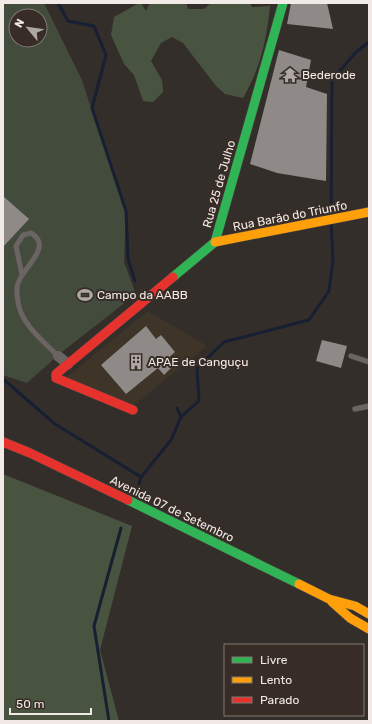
<svg xmlns="http://www.w3.org/2000/svg" width="372" height="724" viewBox="0 0 372 724" font-family="Rubik,sans-serif">
<rect width="100%" height="100%" fill="#332e2a"/>
<path fill="#3e3427" d="M148 311 207 346 134 405 64 379Z"/>
<path fill="#434b3c" fill-rule="evenodd" d="M3 3H44L81 78 126 211 124 262 136 294 62 352 27 383 3 375ZM16 16H40V40H16Z"/>
<g fill="#48543f">
<path d="M139 3H141L146 11 150 3H186L188 9H204L211 3H250L252 7 270 6C267 39 260 69 243 98L225 94 216 86 183 43 172 37 161 43 151 61 162 80 163 92 153 102 143 101 134 75 124 64 111 35 114 17Z"/>
<path d="M3 474 132 526 100 650 119 721H3Z"/>
</g>
<g fill="none" stroke-linecap="round" stroke-linejoin="round">
<g stroke="#171f32" stroke-width="3">
<path d="M58 3 68 21 94 26 106 55 92 108 126 211 128 259 135 281"/>
<path d="M331 217 332 80 356 52 369 42"/>
<path d="M3 379 55 424 141 477 139 484"/>
<path d="M181 417 199 401 197 368 224 342 309 320 329 291 333 259 331 223"/>
<path d="M141 477 171 440 181 417 177 408"/>
<path d="M109 721 94 626 121 528"/>
</g>
</g>
<g fill="#8f8a87">
<path d="M291 3H327L333 29 287 24Z"/>
<path d="M279 50 311 60 306 87 327 94 326 181 277 173 250 164Z"/>
<path d="M3 196 29 219 3 247Z"/>
<path d="M146 326 156 339 161 335 175 352 166 360 172 367 164 375 158 368 126 394 101 365Z"/>
<path d="M322 340 347 346 341 368 316 361Z"/>
</g>
<g fill="none" stroke-linecap="round" stroke-linejoin="round">
<defs>
<g id="lane">
<path d="M22 275 16 246 23 235 31 233C53 246 25 266 19 281 16 286 17 296 18 302 21 324 43 341 58 356"/>
<path d="M351 356 369 362"/>
<path d="M355 409 369 406"/>
</g>
<path id="street" d="M58 356 68 364"/>
<g id="fast">
<path d="M173 277 215 242 283 3"/>
<path d="M128 500 299 584"/>
</g>
<g id="slow">
<path d="M215 242 369 212"/>
<path d="M299 584 329 599 355 606 369 614"/>
<path d="M332 602 350 618 369 629"/>
</g>
<g id="jam">
<path d="M133 410 56 378V374L173 277"/>
<path d="M3 442 30 453 128 500"/>
</g>
</defs>
<use href="#lane" stroke="#4e4946" stroke-width="6"/>
<use href="#street" stroke="#4e4946" stroke-width="11"/>
<use href="#fast" stroke="#4e4946" stroke-width="10"/>
<use href="#slow" stroke="#4e4946" stroke-width="10"/>
<use href="#jam" stroke="#4e4946" stroke-width="10"/>
<use href="#lane" stroke="#6a6562" stroke-width="5"/>
<use href="#street" stroke="#6a6562" stroke-width="10"/>
<use href="#fast" stroke="#30b455" stroke-width="9"/>
<use href="#slow" stroke="#ff9f0a" stroke-width="9"/>
<use href="#jam" stroke="#e5322d" stroke-width="9"/>
</g>
<defs>
<symbol id="temple-bare" viewBox="-9 -9 18 18"><path d="M0-6L5-2H3V0L6.5 2.5H4V6H1.5V3h-3V6H-4V2.5H-6.5L-3 0V-2H-5Z" fill="#aea8a4" stroke="#372d26" stroke-width="2.5" paint-order="stroke"/></symbol>
<symbol id="stadium-bare" viewBox="-9 -9 18 18"><path d="M0-5a6.5 5 0 1 0 0 10a6.5 5 0 1 0 0-10ZM-3.5-1.8h7v3.6h-7Z" fill="#aea8a4" stroke="#372d26" stroke-width="2.5" paint-order="stroke"/></symbol>
<symbol id="building-bare" viewBox="-9 -9 18 18"><path d="M-4-6H4V6H1V3H-1V6H-4ZM-2.5-4.3h1.7v1.8h-1.7ZM.8-4.3h1.7v1.8H.8ZM-2.5-1h1.7V.8h-1.7ZM.8-1h1.7V.8H.8Z" fill="#aea8a4" stroke="#372d26" stroke-width="2.5" paint-order="stroke"/></symbol>
</defs>
<g fill-rule="evenodd">
<use href="#temple-bare" x="279" y="64" width="22" height="22"/>
<use href="#stadium-bare" x="74" y="284" width="22" height="22"/>
<use href="#building-bare" x="125" y="351" width="22" height="22"/>
</g>
<g text-anchor="middle" stroke-width="4" stroke-linejoin="round" paint-order="stroke">
<g font-size="12" fill="#f1eae6" stroke="#372d26" text-anchor="start">
<text x="302" y="79">Bederode</text>
<text x="97" y="299">Campo da AABB</text>
<text x="148" y="366">APAE de Canguçu</text>
</g>
<g font-size="12" fill="#f1eae6" stroke="#372d26">
<text transform="translate(219 184) rotate(-74)" y="4">Rua 25 de Julho</text>
<text transform="translate(290 216) rotate(-11)" y="4">Rua Barão do Triunfo</text>
<text transform="translate(172 509) rotate(26)" y="4">Avenida 07 de Setembro</text>
</g>
</g>
<rect width="372" height="724" fill="none" stroke="#f1eae6" stroke-width="8"/>
<rect x="224" y="644" width="140" height="72" fill="#372d26" stroke="#817973"/>
<rect x="232" y="657" width="20" height="6" fill="#30b455" stroke="#817973"/>
<text x="260" y="664" font-size="12" fill="#f1eae6">Livre</text>
<rect x="232" y="677" width="20" height="6" fill="#ff9f0a" stroke="#817973"/>
<text x="260" y="684" font-size="12" fill="#f1eae6">Lento</text>
<rect x="232" y="697" width="20" height="6" fill="#e5322d" stroke="#817973"/>
<text x="260" y="704" font-size="12" fill="#f1eae6">Parado</text>
<g transform="translate(28 28) rotate(299)"><circle r="19" fill="#372d26" stroke="#817973"/>
<path d="M0-3L7 15L0 10L-7 15Z" fill="#aea8a4"/>
<text y="-6" font-size="11" font-weight="bold" text-anchor="middle" fill="#f1eae6">N</text>
</g>
<path d="M10 708v6h81v-6" fill="none" stroke="#f1eae6" stroke-width="2"/>
<text x="16" y="708" font-size="12" fill="#f1eae6" stroke="#372d26" stroke-width="3" paint-order="stroke">50 m</text>
</svg>
